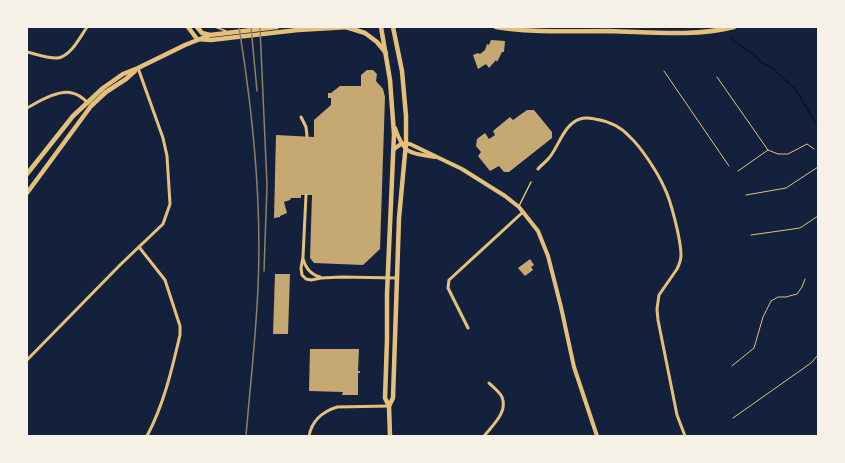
<svg xmlns="http://www.w3.org/2000/svg" width="845" height="463" viewBox="0 0 845 463" font-family="'Source Sans 3',sans-serif">
<rect width="100%" height="100%" fill="#14213d"/>
<g fill="none" stroke-linecap="round" stroke-linejoin="round">
<path stroke="#0b132b" stroke-width="1.5" d="M730 37 741 46 755 55 759 61 771 67 796 90 818 127"/>
</g>
<g fill="#c6a872">
<path d="M491 40 505 41 504 52H502L497 62 496 60 489 68 486 64 478 69 473 55 478 53 480 54 485 50 487 44 489 45Z"/>
<path d="M367 70H373L377 74 376 81 383 89 385 97 380 249 363 265 314 263 310 258 312 195H301V198H291L290 200 284 202 287 213 280 216V217L274 218 276 135 314 137V120L331 105V98H328V93H331L340 86H361V75Z"/>
<path d="M527 110H534L552 132V138L509 172H504L499 166 490 171 478 156 481 152 476 146 477 139 485 133 489 139 495 135 493 131 510 117 513 120Z"/>
<path d="M530 259 534 265 531 267 533 270 525 276 518 268Z"/>
<path d="M275 274H290L288 334H273Z"/>
<path d="M310 349H359L358 371H360V373H358V395H342L343 392 309 391Z"/>
</g>
<g fill="none" stroke-linecap="round" stroke-linejoin="round">
<g stroke="#e5c07b" stroke-width="1">
<path d="M664 71 729 166"/>
<path d="M717 77 768 150"/>
<path d="M738 171 768 150 778 154H788L807 144 814 149"/>
<path d="M746 195 786 188 818 167"/>
<path d="M751 235 800 228 818 216"/>
<path d="M732 366 754 348 763 317 771 301 778 297H786L797 294 802 287 805 279"/>
<path d="M733 418 811 363 818 355"/>
</g>
<g stroke="#e5c07b" stroke-width="1.5">
<path d="M215 27 226 31"/>
<path d="M519 206 531 182"/>
</g>
<g stroke="#e5c07b" stroke-width="3">
<path d="M27 52C35 54 50 59 58 58 71 56 80 37 87 27"/>
<path d="M27 108C38 102 59 89 72 93 78 94 84 99 88 103"/>
<path d="M301 117 306 127 307 136"/>
<path d="M538 169C541 165 546 162 549 158 559 146 564 124 580 119 585 117 590 118 595 119 608 121 621 127 630 137 641 147 658 173 664 187 671 200 681 241 681 255 681 260 679 265 677 269L659 295 657 309 658 320 677 415 685 436"/>
<path d="M306 195 303 257 301 268 302 275 306 279 311 280 321 278 342 277 397 278"/>
<path d="M139 247 165 280 180 326V335C172 369 164 404 147 436"/>
<path d="M303 259C306 268 310 274 320 277"/>
<path d="M468 328 448 288 449 280 523 212"/>
<path d="M27 360 121 264 163 224 170 204 167 156 163 138 138 68"/>
<path d="M309 436C312 420 322 412 337 407L389 406"/>
<path d="M484 436C493 425 508 412 502 397 499 391 493 387 489 383"/>
</g>
<g stroke="#e5c07b" stroke-width="4">
<path d="M395 128C404 154 409 153 435 157"/>
<path d="M394 149 401 144H410L462 169 505 196 519 207 538 231 548 256 561 307 574 367 597 436"/>
</g>
<g stroke="#e5c07b" stroke-width="4.5">
<path d="M188 27 197 39 211 40 298 30 349 27"/>
<path d="M197 27 202 33 210 35 277 27"/>
<path d="M346 27 365 33 377 42 386 53"/>
<path d="M381 27 390 80 394 134 387 294V340L385 398 389 406 390 436"/>
<path d="M496 27C533 33 572 31 609 31 651 32 693 37 734 27"/>
<path d="M27 174 73 116 103 88 123 74 138 68 185 45 210 35"/>
<path d="M27 193 91 106 106 92 126 79 135 71"/>
<path d="M389 406 393 398 399 218 406 143V116L402 71 393 27"/>
</g>
<g stroke="#918062" stroke-width="1.5">
<path d="M239 27C253 113 262 200 258 287 256 337 250 387 246 436"/>
<path d="M251 27 257 91"/>
<path d="M260 27 267 185 264 271"/>
</g>
</g>
<rect width="845" height="463" fill="none" stroke="#f6f1e7" stroke-width="56"/>
</svg>
